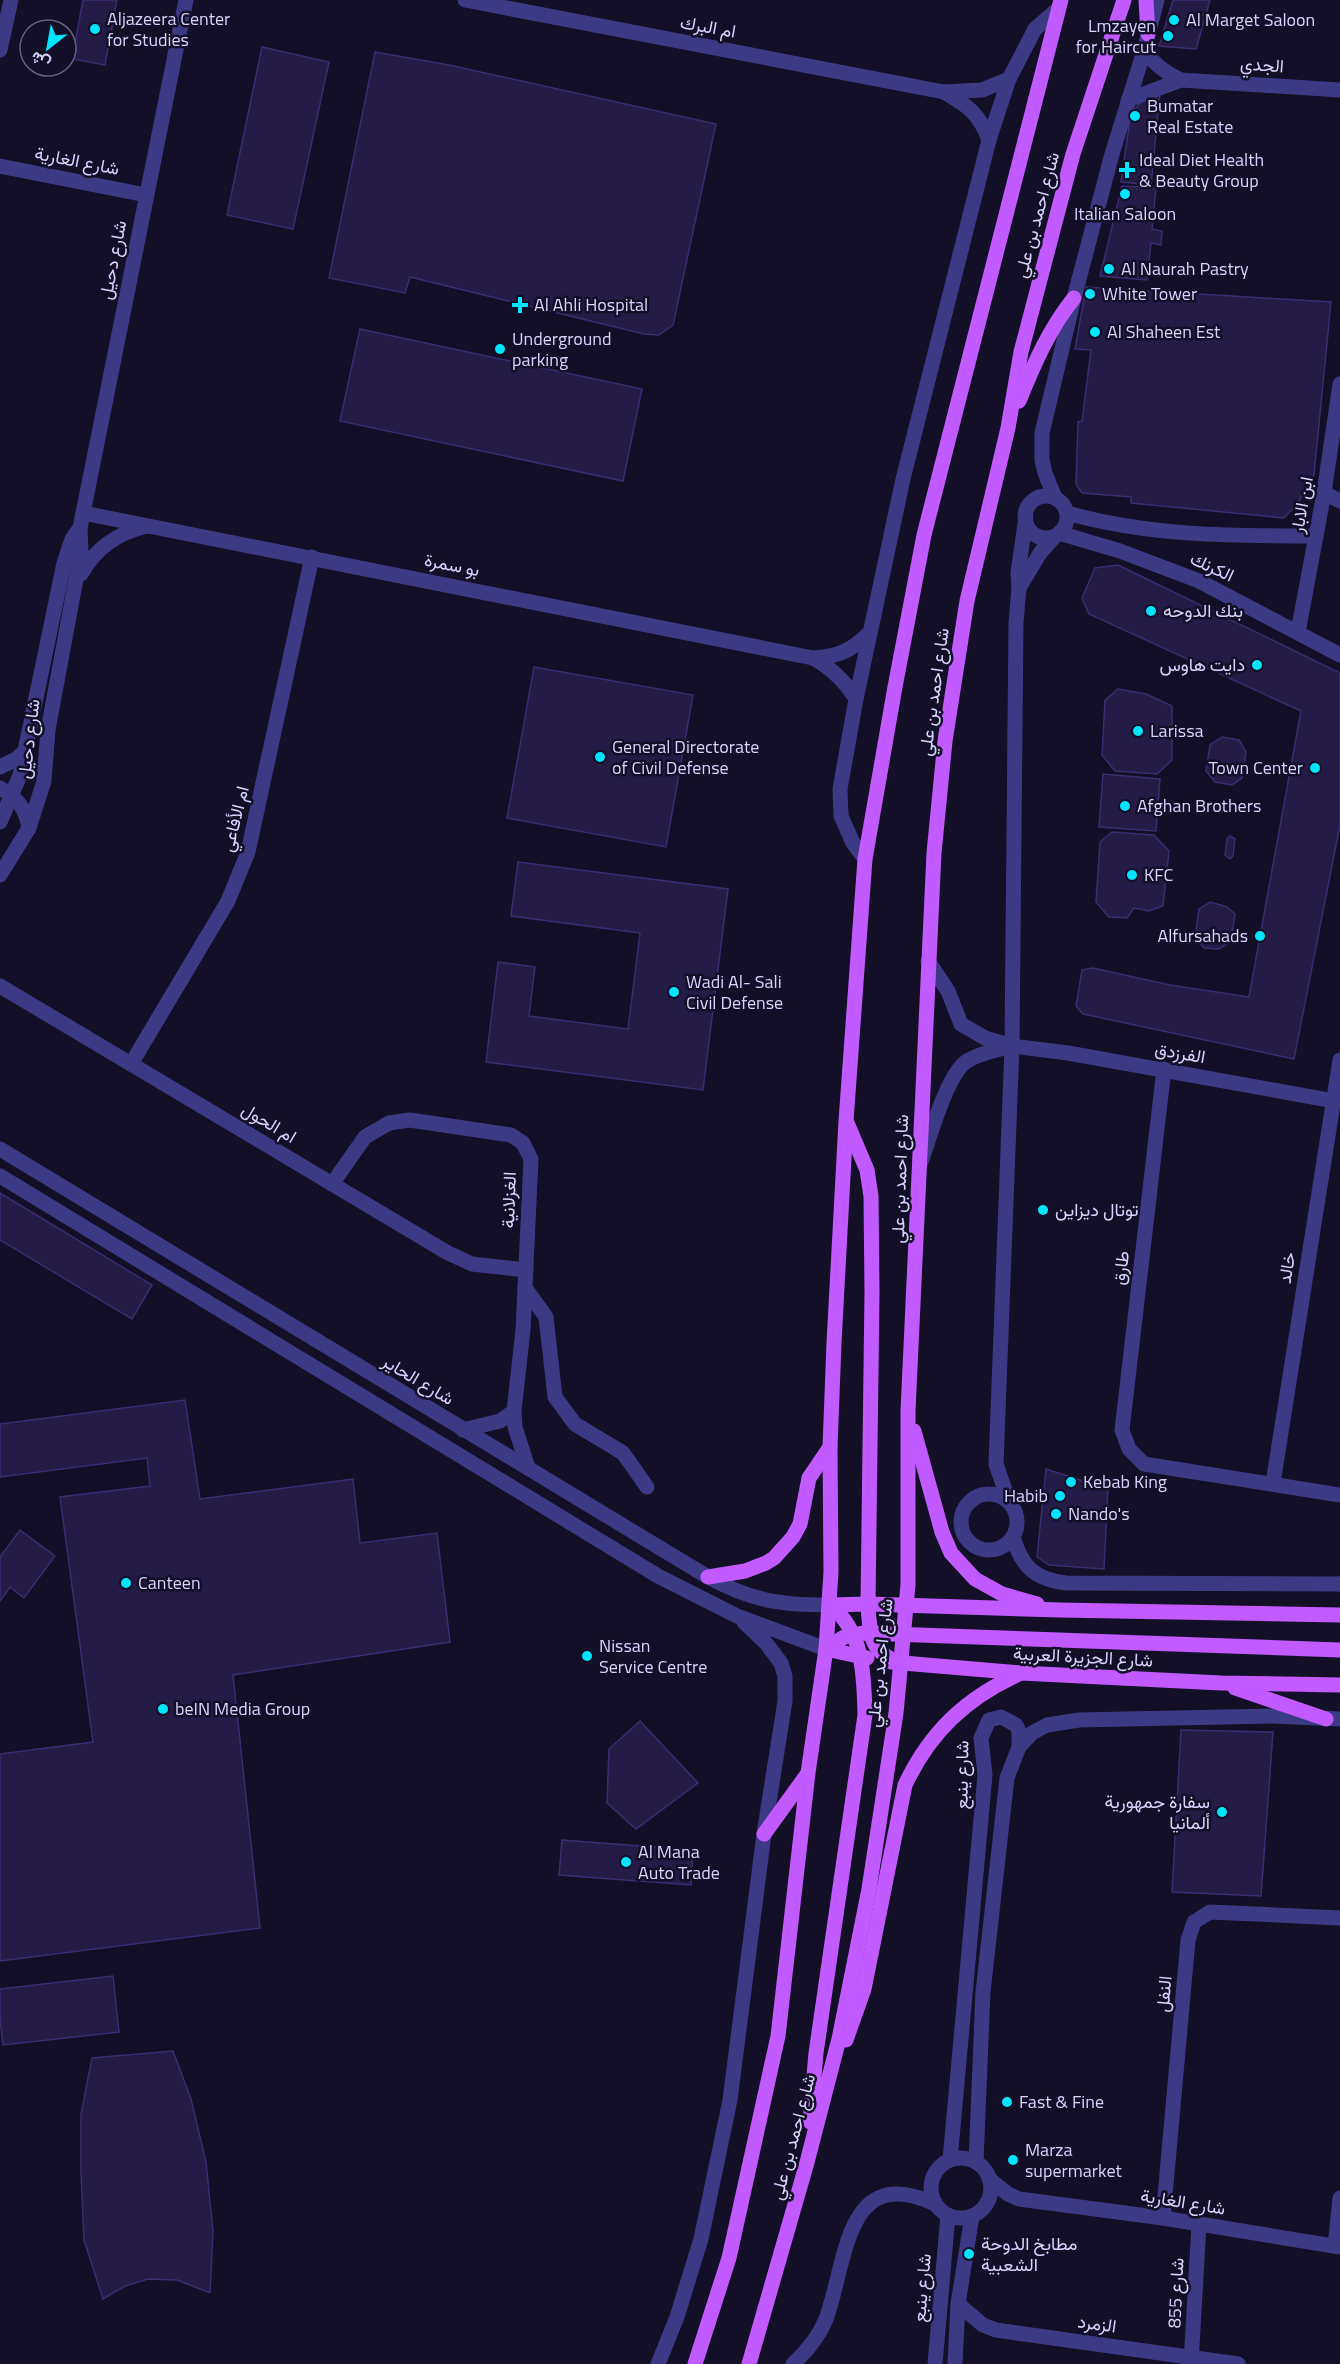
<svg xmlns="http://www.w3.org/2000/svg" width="1340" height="2364" viewBox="0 0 1340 2364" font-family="'Titillium Web',Vazirmatn,sans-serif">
<rect width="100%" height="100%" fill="#130f26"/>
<g fill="#241b47" stroke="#3b2d73" stroke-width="1.5">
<path d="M83 0H117L105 65 72 59Z"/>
<path d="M1173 0H1210L1196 49 1159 46Z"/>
<path d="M262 47 329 62 293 229 227 215Z"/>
<path d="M375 52 449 65 716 124 673 325 659 335 644 334 410 277 405 293 329 278Z"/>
<path d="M1153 92 1160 93 1151 185 1121 182 1131 112Z"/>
<path d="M1122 186 1156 188 1152 229 1162 231 1161 245 1151 243 1147 280 1100 276Z"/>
<path d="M1086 287 1331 302 1314 475 1298 503 1284 518 1131 503V497L1082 493 1076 484 1078 422 1082 421 1091 350 1075 349Z"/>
<path d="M360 329 642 389 623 481 340 421Z"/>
<path d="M1118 565 1340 673V825L1294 1059 1083 1014 1076 1006 1082 970 1093 968 1170 985 1249 997 1301 711 1089 614 1082 598 1095 568Z"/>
<path d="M534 667 693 695 666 847 507 818Z"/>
<path d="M1118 689 1146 694 1172 706V760L1157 774 1115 771 1102 755 1105 700Z"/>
<path d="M1222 737 1239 740 1246 752 1242 778 1232 785 1215 782 1206 771 1210 745Z"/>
<path d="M1103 774 1160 779 1156 831 1099 827Z"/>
<path d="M1112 832 1154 835 1169 851 1163 906 1149 911 1134 908 1127 918 1109 917 1096 902 1100 842Z"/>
<path d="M1230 836 1235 839 1233 856 1230 859 1225 855 1227 839Z"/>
<path d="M518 862 728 889 703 1090 486 1062 498 962 535 967 529 1016 628 1029 640 933 511 916Z"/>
<path d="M1210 902 1227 907 1235 914 1231 941 1219 949 1204 948 1195 937 1199 909Z"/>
<path d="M0 1193 152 1285 132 1319 0 1240Z"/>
<path d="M185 1400 200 1499 353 1479 360 1543 437 1533 450 1642 233 1675 260 1928 0 1961V1754L93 1742 60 1497 150 1486 147 1458 0 1477V1424Z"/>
<path d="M1046 1469 1108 1489 1104 1569 1049 1565 1037 1557Z"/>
<path d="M20 1530 55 1556 24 1598 10 1587 0 1601V1557Z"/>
<path d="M640 1721 698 1783 636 1829 607 1803 609 1749Z"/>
<path d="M1181 1730 1273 1732 1261 1896 1172 1892Z"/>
<path d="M562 1840 693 1850 691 1885 559 1875Z"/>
<path d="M113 1976 119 2032 3 2045 0 2019V1989Z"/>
<path d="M173 2051 191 2099 206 2162 213 2232 210 2293 177 2280 148 2279 125 2286 103 2299 84 2240 81 2173V2114L92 2058Z"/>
</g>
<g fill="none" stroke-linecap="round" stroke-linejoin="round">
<g stroke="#3d3a85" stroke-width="15">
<path d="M465 0 944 92 982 90 1009 79"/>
<path d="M0 50 11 0"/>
<path d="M1144 51C1155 64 1165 73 1181 80L1340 90"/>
<path d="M944 92C968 106 979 113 989 140"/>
<path d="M1128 100 1181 80"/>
<path d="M0 166 146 195"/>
<path d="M1324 493 1340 501"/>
<circle cx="1046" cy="517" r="21"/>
<path d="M1055 498 1045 473 1042 460V433L1074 298 1112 154 1144 51 1157 0"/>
<path d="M83 513 813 658C838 657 853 650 870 632"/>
<path d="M1067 513C1149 536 1231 536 1316 536"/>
<path d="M1059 533 1120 551 1199 581 1340 655"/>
<path d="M81 574C96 548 117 533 147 526"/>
<path d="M1019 588 1040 553 1055 536"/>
<path d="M1298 632 1324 493 1340 384"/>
<path d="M813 658C832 669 844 680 856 699"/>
<path d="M0 767 16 759 25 751"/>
<path d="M0 788C17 798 26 808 29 828"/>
<path d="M0 822 20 775 64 563 72 539 80 528"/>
<path d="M865 859 853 843 841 816 840 789 856 699 903 479 989 140 1009 79 1035 29 1058 9"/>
<path d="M0 875 29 828 44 781 48 730 81 552 80 528 186 0"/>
<path d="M928 961 948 991 961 1024 985 1038 1012 1046 1068 1053 1340 1102"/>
<path d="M0 986 448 1253 472 1264 526 1270"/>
<path d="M131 1064 228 901 248 852 312 557"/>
<path d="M1164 1069 1122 1430 1129 1449 1144 1464 1340 1495"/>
<path d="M0 1149 708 1577C752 1601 780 1605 830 1605"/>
<path d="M921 1162C930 1137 947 1074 967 1061 980 1053 998 1050 1012 1046"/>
<path d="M0 1176 658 1576 737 1616 826 1649"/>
<path d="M332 1184 365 1137 389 1123 410 1120 511 1135 523 1143 531 1159 523 1330 514 1411 515 1427 528 1468"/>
<path d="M525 1288 546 1317 555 1397 575 1424 623 1453 647 1487"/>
<path d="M463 1430 500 1421 514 1411"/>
<path d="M1273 1483 1340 1060"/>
<circle cx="989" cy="1522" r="28"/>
<path d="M1009 1502 996 1464 1012 1046 1016 622 1019 588 1018 573 1026 517"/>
<path d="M1013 1537C1022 1567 1034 1579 1066 1583L1340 1584"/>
<path d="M1019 1747 1032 1733 1047 1725 1079 1720 1272 1716 1340 1719"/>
<circle cx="961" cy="2188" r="30"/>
<path d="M950 2160 985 1775 981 1738 989 1720 1001 1717 1016 1725 1019 1731V1747L1007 1778 983 1992 976 2162"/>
<path d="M989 2179 1008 2194 1019 2199 1163 2218 1340 2247"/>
<path d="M1163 2218 1188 1940 1194 1922 1210 1912 1340 1918"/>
<path d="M1335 2246 1340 2198"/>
<path d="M958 2304 983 2325 996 2330 1238 2364"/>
<path d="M658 2364 677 2317 701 2239 730 2100 764 1834 785 1701V1676L781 1663 766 1643 744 1622"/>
<path d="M793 2364C807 2351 819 2337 826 2319 847 2263 844 2162 935 2204"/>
<path d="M935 2364 948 2215"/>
<path d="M955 2364 958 2304 972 2216"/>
<path d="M1191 2364 1199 2224"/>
</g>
<g stroke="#c25bff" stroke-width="15">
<path d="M1146 0 1148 34"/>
<path d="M1019 401C1034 364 1049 329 1074 298"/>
<path d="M847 1123 867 1170 871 1196 872 1292 868 1604C870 1634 869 1652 901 1664"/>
<path d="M914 1431 942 1532 951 1553 975 1579 1002 1594 1037 1604"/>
<path d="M708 1577 745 1571 766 1563 774 1558 793 1537 800 1524 809 1478 830 1447"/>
<path d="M830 1605 868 1604 1060 1610 1340 1615"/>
<path d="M826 1649 844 1637 863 1633 1340 1650"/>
<path d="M826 1649 867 1658"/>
<path d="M891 1662 1021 1673 1221 1683 1340 1685"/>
<path d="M1235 1688 1326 1719"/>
<path d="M764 1834 806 1776"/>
<path d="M846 2040 864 1989 905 1785C930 1732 966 1698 1019 1674"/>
<path d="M810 2122 816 2053 865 1715C864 1676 864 1632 830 1605"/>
<path d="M695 2364 729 2258 778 2036 808 1773 826 1649 831 1572 830 1447 834 1343 846 1121 865 859 895 687 924 535 1061 0"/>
<path d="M749 2364 806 2166 839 2039 869 1889 896 1713 908 1585V1411L934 853 945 741 967 601 1008 428 1021 352 1073 154 1124 0"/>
</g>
</g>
<g fill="#00e5ff" stroke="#130f26" stroke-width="2">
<circle cx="1174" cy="20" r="6"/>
<circle cx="95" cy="29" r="6"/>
<circle cx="1168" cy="36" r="6"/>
<circle cx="1135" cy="116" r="6"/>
<path d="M1124 161h6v6h6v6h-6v6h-6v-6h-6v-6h6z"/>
<circle cx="1125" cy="194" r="6"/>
<circle cx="1109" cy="269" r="6"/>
<circle cx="1090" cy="294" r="6"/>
<path d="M517 296h6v6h6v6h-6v6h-6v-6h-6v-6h6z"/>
<circle cx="1095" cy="332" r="6"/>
<circle cx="500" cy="349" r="6"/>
<circle cx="1151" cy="611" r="6"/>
<circle cx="1257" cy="665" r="6"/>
<circle cx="1138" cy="731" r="6"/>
<circle cx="600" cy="757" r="6"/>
<circle cx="1315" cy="768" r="6"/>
<circle cx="1125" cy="806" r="6"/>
<circle cx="1132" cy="875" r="6"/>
<circle cx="1260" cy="936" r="6"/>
<circle cx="674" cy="992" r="6"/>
<circle cx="1043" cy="1210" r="6"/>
<circle cx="1071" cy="1482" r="6"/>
<circle cx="1060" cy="1496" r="6"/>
<circle cx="1056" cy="1514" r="6"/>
<circle cx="126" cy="1583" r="6"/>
<circle cx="587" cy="1656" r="6"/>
<circle cx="163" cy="1709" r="6"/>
<circle cx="1222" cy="1812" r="6"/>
<circle cx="626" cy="1862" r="6"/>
<circle cx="1007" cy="2102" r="6"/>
<circle cx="1013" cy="2160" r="6"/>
<circle cx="969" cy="2254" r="6"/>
</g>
<g text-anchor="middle" stroke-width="5" stroke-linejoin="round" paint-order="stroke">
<g font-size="18" fill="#d9d4ff" stroke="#130f26" text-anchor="start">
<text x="107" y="25">Aljazeera Center<tspan x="107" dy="21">for Studies</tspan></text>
<text x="1186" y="26">Al Marget Saloon</text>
<text x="1156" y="32" text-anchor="end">Lmzayen<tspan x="1156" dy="21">for Haircut</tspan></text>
<text x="1147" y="112">Bumatar<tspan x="1147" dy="21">Real Estate</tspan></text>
<text x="1139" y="166">Ideal Diet Health<tspan x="1139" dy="21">&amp; Beauty Group</tspan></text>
<text x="1125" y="220" text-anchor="middle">Italian Saloon</text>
<text x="1121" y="275">Al Naurah Pastry</text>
<text x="1102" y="300">White Tower</text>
<text x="534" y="311">Al Ahli Hospital</text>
<text x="1107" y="338">Al Shaheen Est</text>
<text x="512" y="345">Underground<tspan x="512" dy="21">parking</tspan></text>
<text x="1163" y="617">بنك الدوحه</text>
<text x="1245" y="671" text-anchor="end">دايت هاوس</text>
<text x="1150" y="737">Larissa</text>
<text x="612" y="753">General Directorate<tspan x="612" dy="21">of Civil Defense</tspan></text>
<text x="1303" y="774" text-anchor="end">Town Center</text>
<text x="1137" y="812">Afghan Brothers</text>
<text x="1144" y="881">KFC</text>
<text x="1248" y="942" text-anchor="end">Alfursahads</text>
<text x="686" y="988">Wadi Al- Sali<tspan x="686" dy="21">Civil Defense</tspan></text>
<text x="1055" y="1216">توتال ديزاين</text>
<text x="1083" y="1488">Kebab King</text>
<text x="1048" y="1502" text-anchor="end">Habib</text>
<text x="1068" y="1520">Nando's</text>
<text x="138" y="1589">Canteen</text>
<text x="599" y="1652">Nissan<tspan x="599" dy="21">Service Centre</tspan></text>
<text x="175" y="1715">beIN Media Group</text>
<text x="1210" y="1808" text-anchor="end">سفارة جمهورية<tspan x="1210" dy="21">ألمانيا</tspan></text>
<text x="638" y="1858">Al Mana<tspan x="638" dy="21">Auto Trade</tspan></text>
<text x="1019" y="2108">Fast &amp; Fine</text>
<text x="1025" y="2156">Marza<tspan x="1025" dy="21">supermarket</tspan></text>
<text x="981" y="2250">مطابخ الدوحة<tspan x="981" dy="21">الشعبية</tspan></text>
</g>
<g font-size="18" fill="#d9d4ff" stroke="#130f26">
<text transform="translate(708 27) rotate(10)" y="6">ام البرك</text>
<text transform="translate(1262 65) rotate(4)" y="6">الجدي</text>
<text transform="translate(77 161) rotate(11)" y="6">شارع الغارية</text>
<text transform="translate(1037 215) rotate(-75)" y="6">شارع احمد بن علي</text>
<text transform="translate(113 260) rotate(-79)" y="6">شارع دحيل</text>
<text transform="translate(1302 505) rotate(-80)" y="6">ابن الابار</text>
<text transform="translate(452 565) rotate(11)" y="6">بو سمرة</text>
<text transform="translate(1212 567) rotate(25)" y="6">الكرنك</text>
<text transform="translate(934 692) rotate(-82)" y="6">شارع احمد بن علي</text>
<text transform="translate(29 739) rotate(-83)" y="6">شارع دحيل</text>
<text transform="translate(235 819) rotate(-76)" y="6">ام الأفاعي</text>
<text transform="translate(1180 1053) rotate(10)" y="6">الفرزدق</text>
<text transform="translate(269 1123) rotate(31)" y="6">ام الحول</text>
<text transform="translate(900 1179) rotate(-88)" y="6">شارع احمد بن علي</text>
<text transform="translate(509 1200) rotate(-88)" y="6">الغزلانية</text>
<text transform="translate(1121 1268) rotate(-83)" y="6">طارق</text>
<text transform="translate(1287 1268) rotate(-81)" y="6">خالد</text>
<text transform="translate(418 1380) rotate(31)" y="6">شارع الحاير</text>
<text transform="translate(1083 1657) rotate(3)" y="6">شارع الجزيرة العربية</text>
<text transform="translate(880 1663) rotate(-84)" y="6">شارع احمد بن علي</text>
<text transform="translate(962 1775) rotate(-89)" y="6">شارع ينبع</text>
<text transform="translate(1164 1994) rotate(-85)" y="6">النفل</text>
<text transform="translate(793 2137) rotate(-75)" y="6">شارع احمد بن علي</text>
<text transform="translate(1183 2202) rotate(9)" y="6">شارع الغارية</text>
<text transform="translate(922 2288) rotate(-85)" y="6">شارع ينبع</text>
<text transform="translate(1176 2293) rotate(-87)" y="6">شارع 855</text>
<text transform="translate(1097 2324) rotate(8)" y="6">الزمرد</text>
</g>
</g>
<g transform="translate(48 48) rotate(211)"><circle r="28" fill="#130f26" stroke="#625e7d" stroke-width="1.5"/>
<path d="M0-4.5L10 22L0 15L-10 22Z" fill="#00e5ff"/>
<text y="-9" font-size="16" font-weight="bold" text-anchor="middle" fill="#d9d4ff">ش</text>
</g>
</svg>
